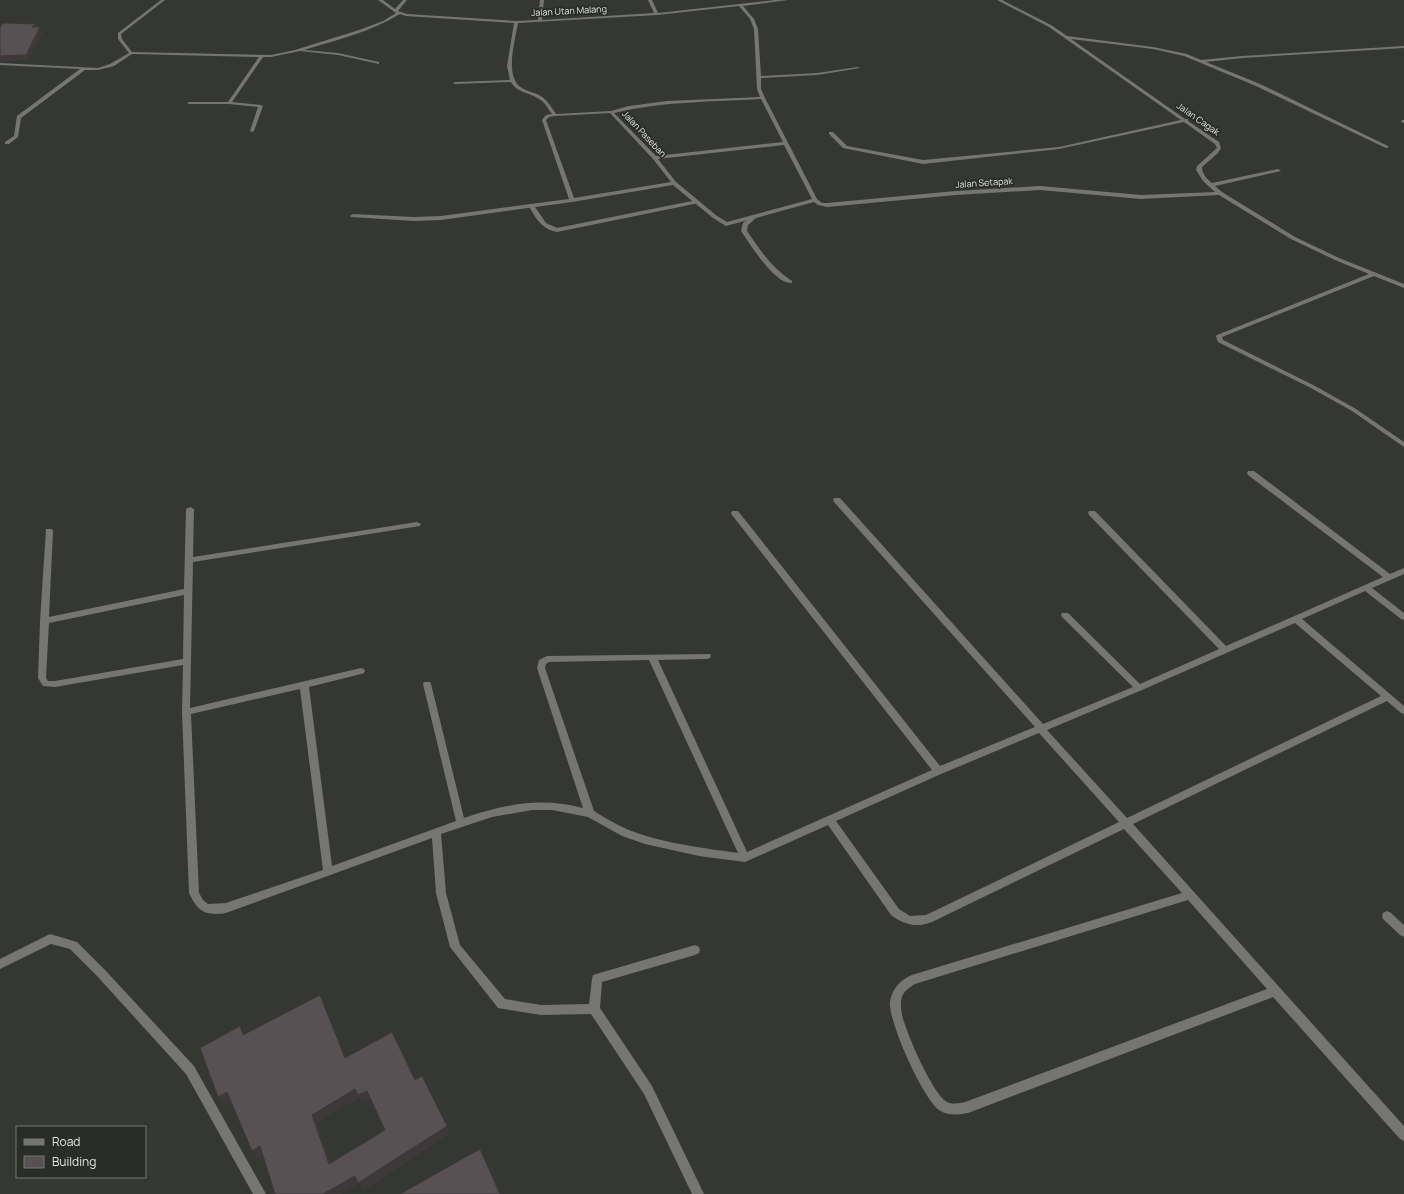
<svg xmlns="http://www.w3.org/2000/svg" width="1404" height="1194" viewBox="0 0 1404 1194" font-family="Manrope,sans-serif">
<rect width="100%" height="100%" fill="#343732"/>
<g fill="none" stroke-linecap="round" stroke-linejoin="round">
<g fill="#757674" fill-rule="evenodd">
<path d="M697 200 700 202 699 203 557 232C541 229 536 218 528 205L533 204 546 223 557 228Z"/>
<path d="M751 217 756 218 748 225 747 231C760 250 772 268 792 281V283C775 285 750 244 741 231L743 223Z"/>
</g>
<g fill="#757674" fill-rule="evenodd">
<path d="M161 0H165L121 34 122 39 132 52 271 55 295 50 359 30 383 21 396 13 378 0H383L395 9 403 0H407L398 11 407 14 516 21 538 20 540 0H544L542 20 654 13 648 0H652L658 13 775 0H788L743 6 754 19 758 29 761 76 817 73 858 67 860 68 817 75 761 78V89L765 98 817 199 822 203H827L956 191 1040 186 1141 195 1215 192 1203 181 1196 170 1197 166 1217 148 1215 144 1184 122 1059 149 923 164 843 148 829 134V132H833L847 146 923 160 1059 147 1181 120 1049 27 997 0H1002L1051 25 1067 36 1153 47 1187 54 1201 60 1242 56 1404 46V48L1242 58 1206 62 1260 84 1388 146V148H1386L1256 86 1184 56 1153 49 1071 39 1185 119H1188V121L1219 142 1221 148 1218 153 1202 167C1202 174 1207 179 1212 183L1278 169 1281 171 1215 186 1222 192 1295 237 1339 258 1404 284V288L1374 276 1222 337 1223 340 1315 386 1356 409 1404 442V447L1352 411 1311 388 1218 342 1216 336 1217 335 1369 274 1335 260 1291 239 1219 195 1141 199 1040 190 956 195 827 207 818 205 814 202 726 226 713 218 673 185 572 202 441 220 414 221 351 217 350 216 353 214 414 217 441 216 569 199 542 120 546 115 552 114C548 109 545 102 539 99 529 92 517 93 511 82L455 84 453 83 455 82 510 80 507 66 514 23 406 16 400 14C371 32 336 40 304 50L338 53 379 62V64L338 55 300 51 271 57H263L232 102 261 105 263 106 254 131 252 132 250 131 258 107 229 104H189L187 103 189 102H228L259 57 132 54 114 66 98 70H85L21 118 18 137 9 144H5V142L14 136 17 116 80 69 0 65V63L98 68 110 64 129 53 118 39V33ZM739 6 750 19 754 29 757 89 760 97 667 101 629 106 611 111 556 114C550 105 546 98 537 94 532 92 527 91 522 88 504 78 515 40 518 23L657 15ZM761 99 783 142 656 156 614 113C663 101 712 102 761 99ZM610 113 653 159 671 182 574 198 546 120 549 117 555 116ZM784 145 812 199 727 222 717 216 676 182 658 159Z"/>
<path d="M1402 120H1404V123L1401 122Z"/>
<path d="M1248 471H1254L1390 574 1404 568V574L1372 588 1404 613V620L1401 619 1365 591 1302 619 1404 706V714L1401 713 1387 701 1133 824 1404 1126V1141L1400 1139 1273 997 968 1113C958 1115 948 1116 939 1110 923 1099 888 1021 890 1002 892 989 900 980 912 975L1182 893 1124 829 932 922C917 928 904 925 891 915L828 825 745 862 699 856 645 844 622 836 588 817 552 810H532L492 817 441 834 446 893 460 945 505 999 541 1005 589 1004 592 979 593 975 695 945 699 947 700 950 699 953 695 955 602 982 600 1008 652 1086 704 1194H692L644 1094 591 1014 541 1015 498 1008 450 947 436 893 432 838 226 913C205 916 198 912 189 893L182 712 183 665 55 687 43 686 38 678 40 621 46 529H52L53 531 49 617 184 589 186 509 190 507 194 509 193 557 417 522 421 524 420 526 193 562 190 708 361 668 364 669 365 671 364 673 361 674 309 687 332 866 456 821 423 684 424 682H430L431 684 464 818C506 804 540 797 583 808L537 668 539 660 547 656 710 654 711 656 710 658 707 659 658 660 747 852 932 770 732 515 731 513 732 511H738L940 766 1035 727 834 502 833 500 834 498H840L1043 724 1133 687 1062 617 1061 615 1062 613H1068L1140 684 1219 649 1089 515 1088 513 1089 511H1095L1226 646 1383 577 1248 475 1247 473ZM184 595 183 659 55 681H48L46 678 49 623ZM1295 623 1381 696 1127 818 1047 730 1142 690ZM649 660 738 853C704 848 661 843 629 830 617 825 605 818 594 811L545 668 546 664 549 662ZM300 689 323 870 226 903 208 904 203 900 199 893 191 714ZM1039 733 1119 822 926 915 910 916 899 909 836 821 941 774ZM1188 900 1267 989 968 1101C962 1103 953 1105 947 1102 932 1093 906 1032 902 1015 901 1009 900 1003 902 997 904 991 910 987 915 984Z"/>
<path d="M1387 911 1391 913 1404 925V937L1400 935 1383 919 1382 916 1383 913Z"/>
<path d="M50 934 77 942 105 970 194 1066 266 1194H253L186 1074 97 976 70 949 51 944 0 969V959Z"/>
</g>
</g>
<g fill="#3d393b">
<path d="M36 24 38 29 32 27Z"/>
<path d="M40 27 43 33 28 60 0 62V56Z"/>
<path d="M320 995 324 1004 349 1066 345 1058Z"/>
<path d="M355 1089 367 1091 371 1099 362 1104 359 1098 317 1123 334 1172 329 1164 312 1115Z"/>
<path d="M227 1092 232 1100 224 1105 218 1097Z"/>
<path d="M447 1126 450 1134 363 1191 359 1184 341 1194H323Z"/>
<path d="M260 1146 266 1154 258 1159 252 1151Z"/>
</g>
<g fill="#575154" stroke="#3d393b" fill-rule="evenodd">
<path d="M3 23 36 24 32 27H40L26 55 0 56V27Z"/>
<path d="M320 995 345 1058 392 1032 415 1080 422 1076 447 1126 358 1183 355 1176 323 1194H275L260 1146 252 1151 227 1092 218 1097 200 1048 240 1026 243 1035ZM355 1089 358 1095 367 1091 385 1130 329 1164 312 1115Z"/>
<path d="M480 1149 500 1194H400Z"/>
</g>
<g text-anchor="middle" stroke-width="3.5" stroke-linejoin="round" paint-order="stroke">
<g font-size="9" fill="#e4e6e3" stroke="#2a2c28">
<text transform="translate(569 11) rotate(-3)" y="3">Jalan Utan Malang</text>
<text transform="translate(1198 119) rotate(35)" y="3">Jalan Cagak</text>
<text transform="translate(644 134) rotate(47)" y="3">Jalan Paseban</text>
<text transform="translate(984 183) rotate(-4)" y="3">Jalan Setapak</text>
</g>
</g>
<rect x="16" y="1126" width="130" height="52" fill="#2a2c28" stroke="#747673"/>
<rect x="24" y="1139" width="20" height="6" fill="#757674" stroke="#747673"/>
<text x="52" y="1146" font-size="12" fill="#e4e6e3">Road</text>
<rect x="24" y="1156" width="20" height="12" fill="#575154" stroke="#747673"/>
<text x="52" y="1166" font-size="12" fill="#e4e6e3">Building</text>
</svg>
